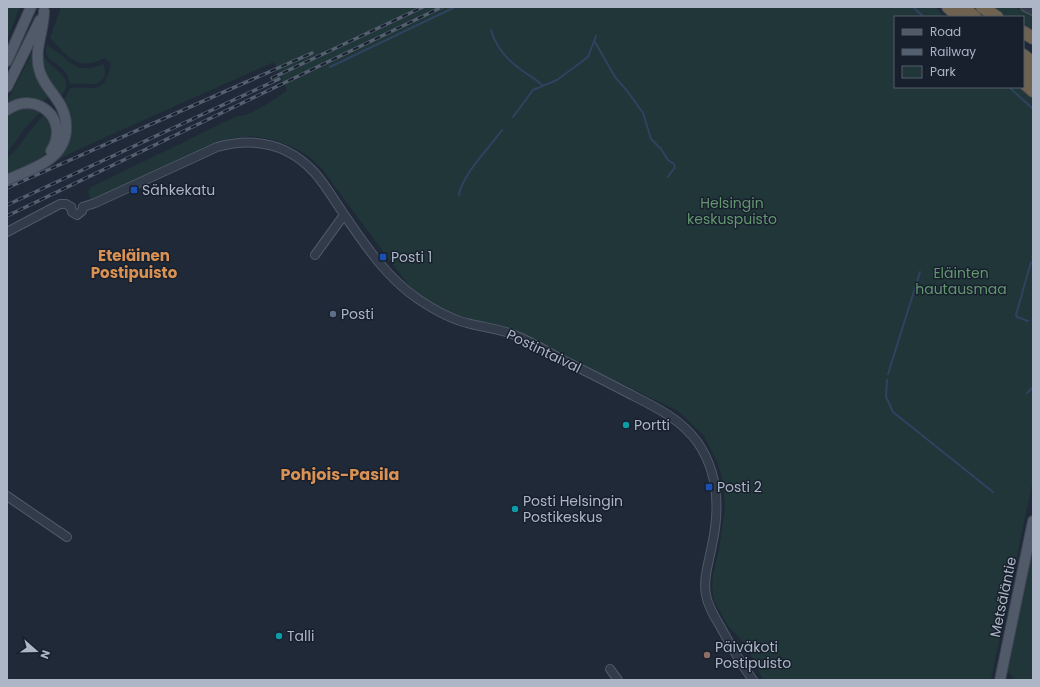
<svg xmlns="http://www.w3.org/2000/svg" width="1040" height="687" viewBox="0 0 1040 687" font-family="Poppins,sans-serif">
<rect width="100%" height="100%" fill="#1f2938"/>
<g fill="#213639">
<path d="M7 7H20L7 40Z"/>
<path d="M61 7H935L945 17H895V87H1021L1033 97V480L991 680H763L746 645 728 626 714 601 712 586 713 575 719 549 725 507 723 481 717 462 704 436 678 411 535 342 515 331 496 325 470 319 449 312 429 302 416 294 399 273 322 169C318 165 313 160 308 156 291 144 268 137 248 136V137L232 138 211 144 91 200 88 192 91 187 237 116C250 117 277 98 287 90L274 62 75 151 47 166 62 152 63 102 70 88C96 85 103 97 111 64L105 58C76 72 69 57 50 38Z"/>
<path d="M988 7H1015L1033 17V35L1023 29V17H1003Z"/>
<path d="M43 39 45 40C43 45 41 51 44 56 49 69 80 78 60 97L48 81 41 63Z"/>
<path d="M47 43 48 44 47 45 56 51 72 64 80 68H91L104 64C106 74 106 79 96 84H70C68 80 68 76 65 72 56 60 42 62 47 43Z"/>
<path d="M34 50 50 96 41 103 7 107V101Z"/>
<path d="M26 106 41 111 25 128 7 153V115L13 110Z"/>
<path d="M45 114 53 124 54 131 47 151 37 161 7 176V158C22 146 30 127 45 114Z"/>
<path d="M1033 545V680H1013L1012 676 1008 672Z"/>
</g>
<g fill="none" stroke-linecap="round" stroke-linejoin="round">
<g stroke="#2f425f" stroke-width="2">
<path d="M913 7 924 17"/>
<path d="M491 30C496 48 508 61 524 72 530 76 537 80 542 85"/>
<path d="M595 42 615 77 628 92 643 113 651 139 661 149 668 160 674 164 675 167 668 177"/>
<path d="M330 67 455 7"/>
<path d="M1009 87 1033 109"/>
<path d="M513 117 533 90 557 80 588 57 596 36"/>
<path d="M459 195C461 176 490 147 502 130"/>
<path d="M1032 257 1033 256"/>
<path d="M1028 321 1017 317 1016 315 1031 262"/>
<path d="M888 374 920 272"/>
<path d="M887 380 886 397 893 412 993 492"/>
<path d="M1027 393 1033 387"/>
</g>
<defs>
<g id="minor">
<path d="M1025 7 1033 11"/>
<path d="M71 207 72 212 77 215 82 211 83 207"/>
<path d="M83 207 95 203 217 147C254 137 287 143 314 172 325 184 334 200 343 213 365 245 386 277 418 299 433 309 450 319 467 323 481 327 495 328 509 333 530 340 549 353 569 363 587 372 605 381 622 390 649 404 680 417 698 443 719 474 720 509 712 545 709 562 703 578 706 595 708 606 714 616 720 626 730 644 740 663 753 680"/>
<path d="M7 232 60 204H66L71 207"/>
<path d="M315 255 344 215"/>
<path d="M7 496 67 537"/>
<path d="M610 669 618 680"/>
</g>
<g id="major">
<path d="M7 61 31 7"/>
<path d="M7 87 40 20"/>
<path d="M7 110C36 89 71 120 51 151"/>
<path d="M7 180C30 169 62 162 66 132 67 123 65 114 61 106 54 93 42 83 39 69 34 49 44 31 44 11"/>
<path d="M1000 680 1033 521"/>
</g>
<g id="highway">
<path d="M948 7 959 17"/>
<path d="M963 7 975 17"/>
<path d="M982 7 997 17"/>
<path d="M1023 32 1033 38"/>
<path d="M1023 55 1033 63"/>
<path d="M1023 68 1033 76"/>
<path d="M1023 82 1033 91"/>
</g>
</defs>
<use href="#minor" stroke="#505967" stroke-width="10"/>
<use href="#major" stroke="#3c4452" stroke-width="12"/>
<use href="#highway" stroke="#3d4653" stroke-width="14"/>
<use href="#minor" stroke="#323b49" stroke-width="8"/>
<use href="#major" stroke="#505a69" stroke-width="10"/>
<use href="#highway" stroke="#6f634f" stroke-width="12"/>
<defs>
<g id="rail">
<path d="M272 78 423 7"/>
<path d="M7 188 312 53"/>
<path d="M7 205 279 79"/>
<path d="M7 216 442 7"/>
</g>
</defs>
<use href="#rail" stroke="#545f70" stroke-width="3.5"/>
<use href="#rail" stroke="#18202d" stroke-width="2" stroke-dasharray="6" stroke-linecap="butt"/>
</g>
<g fill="#1a4fb4" stroke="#18202d" stroke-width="1.5">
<rect x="130" y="186" width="8" height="8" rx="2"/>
<rect x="379" y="253" width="8" height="8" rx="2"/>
<rect x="705" y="483" width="8" height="8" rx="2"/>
</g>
<circle fill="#5c6f8a" stroke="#18202d" stroke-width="1.5" cx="333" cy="314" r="4"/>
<g fill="#0f9aa8" stroke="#18202d" stroke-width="1.5">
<circle cx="626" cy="425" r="4"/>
<circle cx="515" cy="509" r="4"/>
<circle cx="279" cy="636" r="4"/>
</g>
<circle fill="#8d6e63" stroke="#18202d" stroke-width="1.5" cx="707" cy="655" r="4"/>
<g text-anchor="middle" stroke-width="3" stroke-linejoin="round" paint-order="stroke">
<g font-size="14" fill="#adb6c6" stroke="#18202d" text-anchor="start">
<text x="142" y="195">Sähkekatu</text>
<text x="391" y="262">Posti 1</text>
<text x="341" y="319">Posti</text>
<text x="634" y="430">Portti</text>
<text x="717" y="492">Posti 2</text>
<text x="523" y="506">Posti Helsingin<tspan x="523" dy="16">Postikeskus</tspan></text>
<text x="287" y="641">Talli</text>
<text x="715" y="652">Päiväkoti<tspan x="715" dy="16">Postipuisto</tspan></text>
</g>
<g font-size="14" fill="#639770" stroke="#18202d">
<text x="732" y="208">Helsingin<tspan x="732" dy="16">keskuspuisto</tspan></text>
<text x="961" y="278">Eläinten<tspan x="961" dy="16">hautausmaa</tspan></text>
</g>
<g font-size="14" fill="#adb6c6" stroke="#18202d">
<text transform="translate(544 351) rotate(26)" y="5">Postintaival</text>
<text transform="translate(1003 597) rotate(-78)" y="5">Metsäläntie</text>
</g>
<g font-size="15" font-weight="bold" fill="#d99154" stroke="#18202d">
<text x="134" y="261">Eteläinen<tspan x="134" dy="17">Postipuisto</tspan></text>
</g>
<g font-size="16" font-weight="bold" fill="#d99154" stroke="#18202d">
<text x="340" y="480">Pohjois-Pasila</text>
</g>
</g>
<rect width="1040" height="687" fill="none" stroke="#adb6c6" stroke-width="16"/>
<rect x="894" y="16" width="130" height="72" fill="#18202d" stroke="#545c6a"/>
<rect x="902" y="29" width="20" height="6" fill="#505a69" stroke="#545c6a"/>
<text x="930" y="36" font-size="12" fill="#adb6c6">Road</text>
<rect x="902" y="49" width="20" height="6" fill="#545f70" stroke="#545c6a"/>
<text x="930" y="56" font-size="12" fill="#adb6c6">Railway</text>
<rect x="902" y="66" width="20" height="12" fill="#213639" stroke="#545c6a"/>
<text x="930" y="76" font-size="12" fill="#adb6c6">Park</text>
<g transform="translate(36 651) rotate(110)" stroke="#18202d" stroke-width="3" paint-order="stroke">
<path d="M0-3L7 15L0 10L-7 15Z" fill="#adb6c6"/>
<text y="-6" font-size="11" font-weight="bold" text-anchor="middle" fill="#adb6c6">N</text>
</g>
</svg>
